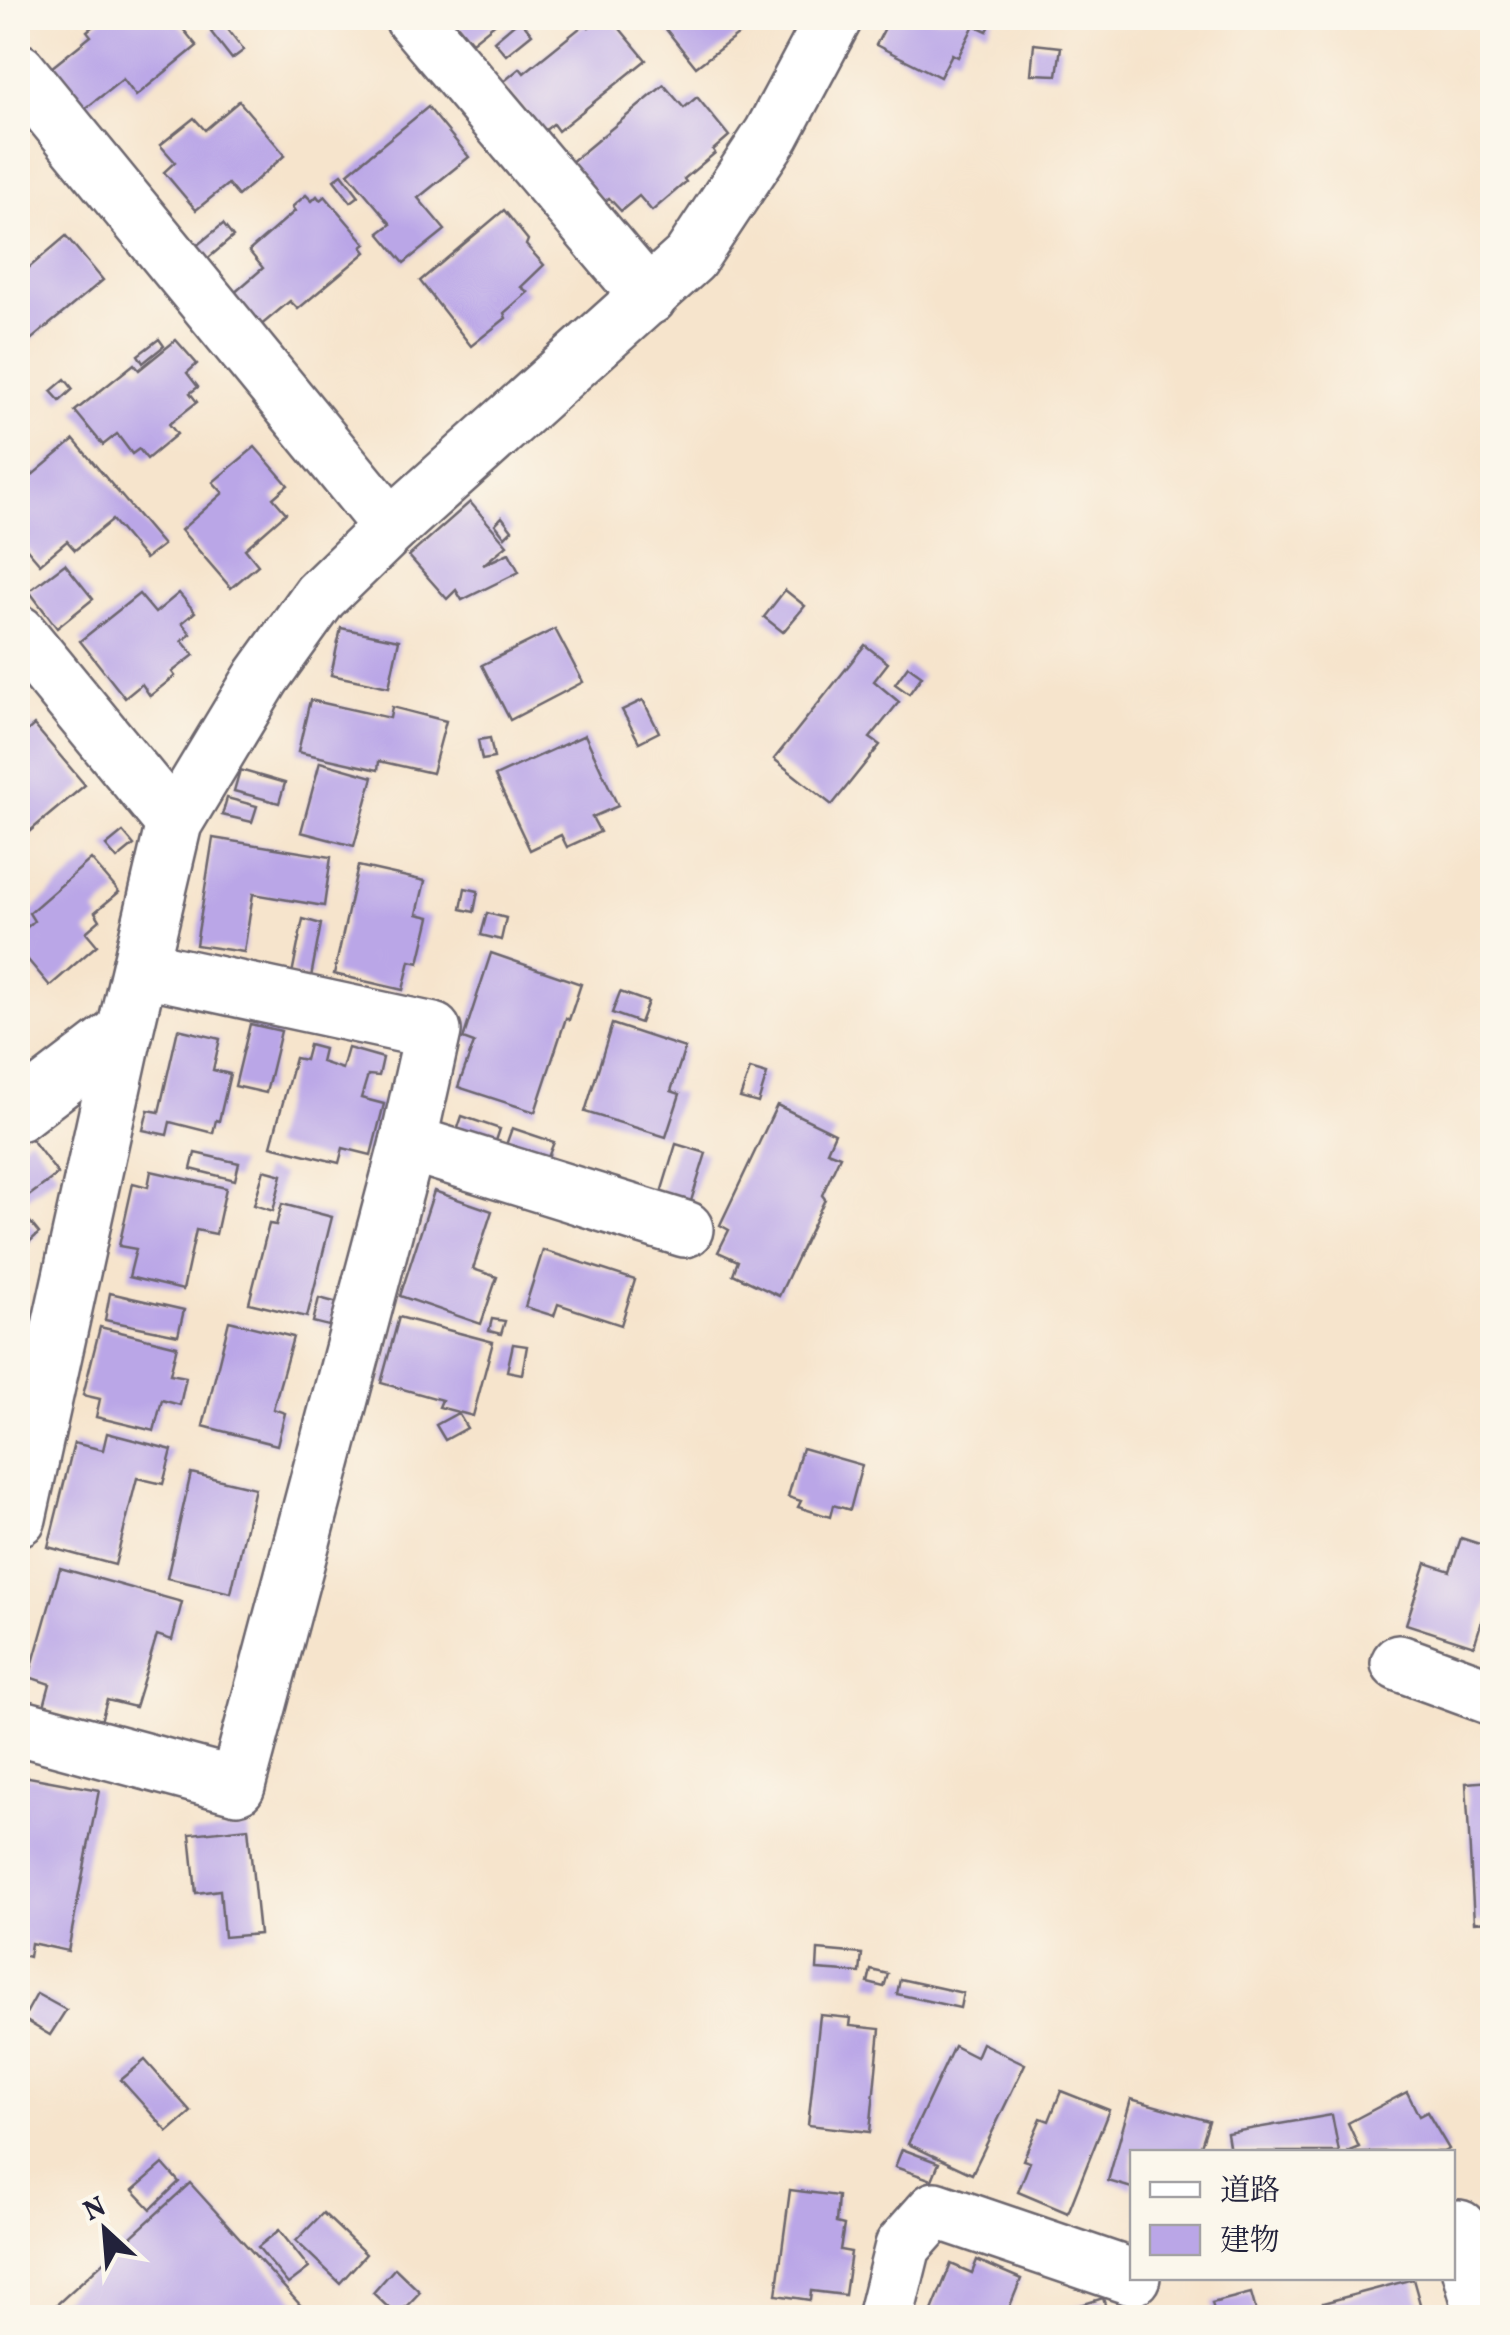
<svg xmlns="http://www.w3.org/2000/svg" width="1510" height="2335" viewBox="0 0 1510 2335" font-family="Vollkorn,'Noto Serif JP',serif">
<rect width="100%" height="100%" fill="#fbf7ec"/>
<filter id="ink" filterUnits="userSpaceOnUse"><feTurbulence type="fractalNoise" baseFrequency=".01" numOctaves="2"/><feDisplacementMap in="SourceGraphic" scale="20" xChannelSelector="R" yChannelSelector="G"/><feConvolveMatrix kernelMatrix="1 2 1 2 8 2 1 2 1" color-interpolation-filters="sRGB"/></filter>
<filter id="wash" filterUnits="userSpaceOnUse"><feTurbulence type="fractalNoise" baseFrequency=".0048" numOctaves="4" result="noise"/><feDisplacementMap in="SourceGraphic" scale="40" xChannelSelector="R" yChannelSelector="G"/><feGaussianBlur stdDeviation="2.25" result="paint"/><feColorMatrix in="noise" values="0 0 0 0 0 0 0 0 0 0 0 0 0 0 0 0 0 1.4 0 .05"/><feComposite in="paint" operator="in"/></filter>
<g filter="url(#wash)">
<rect width="100%" height="100%" fill="#f6e4cc"/>
<g id="blocks">
<g fill="#baa6e7">
<path d="M103 18H174L197 46 136 96 123 79 85 109 51 68 91 36 87 31Z"/>
<path d="M452 18H502L472 42Z"/>
<path d="M601 18H611L646 60 558 131 553 124 543 132 502 83 520 68 524 73 586 23 589 27Z"/>
<path d="M657 18H760L696 67Z"/>
<path d="M880 18H994L987 31 974 25 958 57 952 54 940 77 876 45 888 22Z"/>
<path d="M520 19 532 34 506 55 494 41Z"/>
<path d="M223 23 244 50 232 59 211 32Z"/>
<path d="M1034 44 1061 47 1057 75 1031 74Z"/>
<path d="M664 85 684 108 697 97 729 136 713 150 715 153 684 179 686 182 652 211 639 196 621 211 609 198 603 203 570 163Z"/>
<path d="M239 101 285 155 238 196 228 184 196 210 164 172 175 162 160 145 194 118 205 130Z"/>
<path d="M428 107 469 157 418 198 445 230 404 263 379 233 391 224 348 173Z"/>
<path d="M342 174 359 196 351 202 334 180Z"/>
<path d="M306 195 312 201 317 196 320 200 325 196 366 244 362 247 366 252 298 309 290 301 259 327 232 295 263 268 249 251 295 211 292 207Z"/>
<path d="M504 210 528 240 526 245 544 265 521 287 528 292 504 313 506 318 471 346 420 281Z"/>
<path d="M223 224 233 237 206 260 195 247Z"/>
<path d="M66 236 103 280 22 347 18 342V277Z"/>
<path d="M159 339 164 346 143 363 138 355Z"/>
<path d="M176 340 197 364 187 373 198 387 190 393 197 402 169 424 177 434 147 459 139 449 132 454 117 434 103 445 75 411 134 364 139 370Z"/>
<path d="M65 379 73 389 60 401 51 391Z"/>
<path d="M74 440 163 545 145 559 112 520 75 550 67 541 40 564 22 543 18 547V487Z"/>
<path d="M255 447 288 485 273 498 286 513 245 549 258 565 231 588 181 530 223 493 213 482Z"/>
<path d="M470 502 507 545 483 565 509 553 519 572 462 600 456 590 447 599 409 556Z"/>
<path d="M502 517 512 530 505 537 495 524Z"/>
<path d="M65 564 93 599 57 628 29 591Z"/>
<path d="M785 590 805 606 783 632 764 617Z"/>
<path d="M179 593 195 612 182 623 191 634 182 641 194 655 172 672 175 676 150 696 142 684 125 698 80 641 139 594 155 613Z"/>
<path d="M341 628 399 640 389 687 331 675Z"/>
<path d="M555 629 583 682 510 720 482 665Z"/>
<path d="M865 645 888 663 874 681 899 702 870 738 880 745 832 805 774 759Z"/>
<path d="M908 666 922 676 909 694 895 684Z"/>
<path d="M310 700 390 718 392 707 446 721 432 773 379 761 378 770 298 752Z"/>
<path d="M643 700 659 732 639 742 622 710Z"/>
<path d="M34 725 85 785 18 841V767L20 765 18 762V739Z"/>
<path d="M585 735 618 806 592 817 600 832 567 847 561 835 530 850 495 776Z"/>
<path d="M490 738 494 758 482 760 478 740Z"/>
<path d="M320 762 373 777 354 846 301 832Z"/>
<path d="M240 770 285 783 279 803 234 791Z"/>
<path d="M227 798 257 806 252 822 222 815Z"/>
<path d="M123 832 134 845 117 859 106 846Z"/>
<path d="M213 838 331 857 324 906 253 894 244 952 196 945Z"/>
<path d="M91 859 119 892 95 912 100 920 86 932 97 945 50 986 18 948V935L34 921 29 913Z"/>
<path d="M358 866 425 881 417 914 430 917 419 963 410 961 403 990 334 974Z"/>
<path d="M465 888 478 891 474 912 461 909Z"/>
<path d="M487 913 506 918 501 940 481 935Z"/>
<path d="M303 919 321 924 311 977 292 974Z"/>
<path d="M491 953 581 984 569 1020 566 1018 535 1112 458 1087 474 1043 463 1039Z"/>
<path d="M620 992 648 1002 640 1023 612 1013Z"/>
<path d="M250 1024 281 1031 266 1093 235 1086Z"/>
<path d="M612 1024 685 1048 671 1091 680 1094 666 1137 585 1112Z"/>
<path d="M178 1029 220 1039 213 1070 230 1074 219 1121 216 1120 213 1133 170 1122 167 1135 143 1130 148 1110 159 1112Z"/>
<path d="M309 1045 324 1049 321 1062 342 1069 348 1048 383 1058 379 1076 368 1075 361 1098 384 1104 371 1155 343 1148 339 1163 271 1146 295 1058 305 1060Z"/>
<path d="M750 1069 767 1074 758 1103 740 1098Z"/>
<path d="M777 1105 835 1133 827 1151 840 1156 822 1195 825 1199 779 1296 733 1274 738 1261 718 1252 729 1230 720 1225Z"/>
<path d="M462 1116 500 1129 495 1144 457 1131Z"/>
<path d="M512 1128 554 1142 547 1160 506 1145Z"/>
<path d="M30 1137 58 1174 22 1201 18 1195V1147Z"/>
<path d="M676 1144 706 1153 691 1201 661 1193Z"/>
<path d="M195 1153 239 1163 235 1180 191 1169Z"/>
<path d="M264 1170 282 1175 273 1211 254 1205Z"/>
<path d="M151 1171 226 1188 216 1234 196 1230 183 1290 129 1277 136 1249 119 1246 133 1183 148 1187Z"/>
<path d="M434 1191 492 1211 473 1269 497 1277 481 1324 400 1296Z"/>
<path d="M282 1204 332 1217 307 1317 249 1303 269 1224 276 1225Z"/>
<path d="M18 1207 39 1233 18 1252Z"/>
<path d="M543 1250 635 1280 621 1325 558 1304 554 1316 525 1307Z"/>
<path d="M110 1293 184 1310 178 1335 105 1320Z"/>
<path d="M319 1298 338 1303 333 1327 313 1322Z"/>
<path d="M399 1317 493 1342 473 1416 439 1407 442 1400 381 1383Z"/>
<path d="M492 1319 505 1321 501 1334 489 1331Z"/>
<path d="M229 1321 293 1337 273 1409 285 1413 277 1445 203 1426Z"/>
<path d="M100 1327 177 1346 170 1374 186 1377 180 1405 162 1400 154 1431 96 1417 100 1399 83 1395Z"/>
<path d="M513 1344 527 1346 522 1374 507 1371Z"/>
<path d="M458 1413 467 1428 445 1440 436 1425Z"/>
<path d="M107 1433 172 1450 163 1484 137 1478 115 1565 48 1547 74 1443 103 1450Z"/>
<path d="M802 1448 862 1465 850 1510 833 1505 830 1517 798 1507 801 1501 788 1497Z"/>
<path d="M191 1473 255 1488 231 1593 167 1578Z"/>
<path d="M1461 1538 1492 1548V1588L1474 1646 1406 1624 1426 1563 1450 1571Z"/>
<path d="M60 1568 182 1602 172 1640 157 1635 135 1707 107 1700 101 1721 44 1706 50 1684 29 1677Z"/>
<path d="M18 1775 99 1790 68 1951 31 1943 29 1957 18 1954Z"/>
<path d="M1492 1781V1921L1474 1922 1466 1783Z"/>
<path d="M248 1828 259 1934 224 1937 220 1890 196 1893 190 1834Z"/>
<path d="M818 1950 862 1954 860 1973 817 1970Z"/>
<path d="M871 1970 888 1974 884 1987 868 1983Z"/>
<path d="M900 1979 963 1993 960 2008 897 1994Z"/>
<path d="M37 1994 66 2010 50 2035 23 2019Z"/>
<path d="M820 2015 851 2018 850 2026 880 2029 870 2132 808 2125Z"/>
<path d="M982 2043 1025 2064 972 2174 908 2144 954 2046 976 2057Z"/>
<path d="M145 2060 191 2112 168 2132 121 2080Z"/>
<path d="M1061 2091 1109 2110 1068 2213 1018 2192 1030 2162 1023 2160 1041 2118 1049 2121Z"/>
<path d="M1407 2092 1419 2116 1427 2112 1449 2149 1443 2152H1347L1359 2147 1348 2123Z"/>
<path d="M1131 2099 1209 2121 1199 2152H1132V2188L1108 2181Z"/>
<path d="M1332 2115 1339 2152H1230L1227 2133Z"/>
<path d="M902 2149 939 2163 932 2180 895 2167Z"/>
<path d="M163 2164 179 2182 151 2209 133 2190Z"/>
<path d="M190 2183 312 2318H42Z"/>
<path d="M790 2190 838 2196 836 2223 844 2225 840 2250 851 2252 845 2295 811 2291 810 2300 776 2295Z"/>
<path d="M323 2213 366 2254 340 2283 296 2241Z"/>
<path d="M279 2230 309 2268 288 2284 258 2247Z"/>
<path d="M977 2260 1021 2279 1005 2318H929L951 2264 972 2273Z"/>
<path d="M395 2268 420 2292 397 2316 373 2293Z"/>
<path d="M1413 2279 1424 2318H1327L1323 2303Z"/>
<path d="M1251 2293 1258 2318H1216L1212 2303Z"/>
<path d="M1103 2298 1109 2318H1043V2317Z"/>
</g>
</g>
</g>
<g filter="url(#ink)">
<use href="#blocks" fill-opacity="0" stroke="#6c666e" stroke-width="2.5"/>
<g fill="none" stroke-linecap="round" stroke-linejoin="round">
<defs>
<g id="minor">
<path d="M413 18 649 297"/>
<path d="M18 71 391 527"/>
<path d="M18 633 174 823"/>
<path d="M18 1113 125 1031"/>
<path d="M408 1143 685 1229"/>
<path d="M18 1518 125 1031 174 823 262 677 320 596 391 527 690 258 772 134 834 18"/>
<path d="M1399 1663 1492 1697"/>
<path d="M18 1727 237 1786 408 1143 433 1031 141 968"/>
<path d="M1452 2230 1459 2228 1484 2318"/>
<path d="M885 2318 903 2246 935 2210 1132 2277"/>
</g>
</defs>
<use href="#minor" stroke="#6c666e" stroke-width="60"/>
<use href="#minor" stroke="#fff" stroke-width="55"/>
</g>
</g>
<rect width="1510" height="2335" fill="none" stroke="#fbf7ec" stroke-width="60"/>
<rect x="1130" y="2150" width="325" height="130" fill="#fbf7ec" stroke="#a4a2a5" stroke-width="2.5"/>
<rect x="1150" y="2182" width="50" height="15" fill="#ffffff" stroke="#a4a2a5" stroke-width="2.5"/>
<text x="1220" y="2200" font-size="30" fill="#22223b">道路</text>
<rect x="1150" y="2225" width="50" height="30" fill="#baa6e7" stroke="#a4a2a5" stroke-width="2.5"/>
<text x="1220" y="2250" font-size="30" fill="#22223b">建物</text>
<g transform="translate(105 2230) rotate(334)" stroke="#fbf7ec" stroke-width="8" paint-order="stroke">
<path d="M0-8L18 38L0 25L-18 38Z" fill="#22223b"/>
<text y="-15" font-size="28" font-weight="bold" text-anchor="middle" fill="#22223b">N</text>
</g>
</svg>
